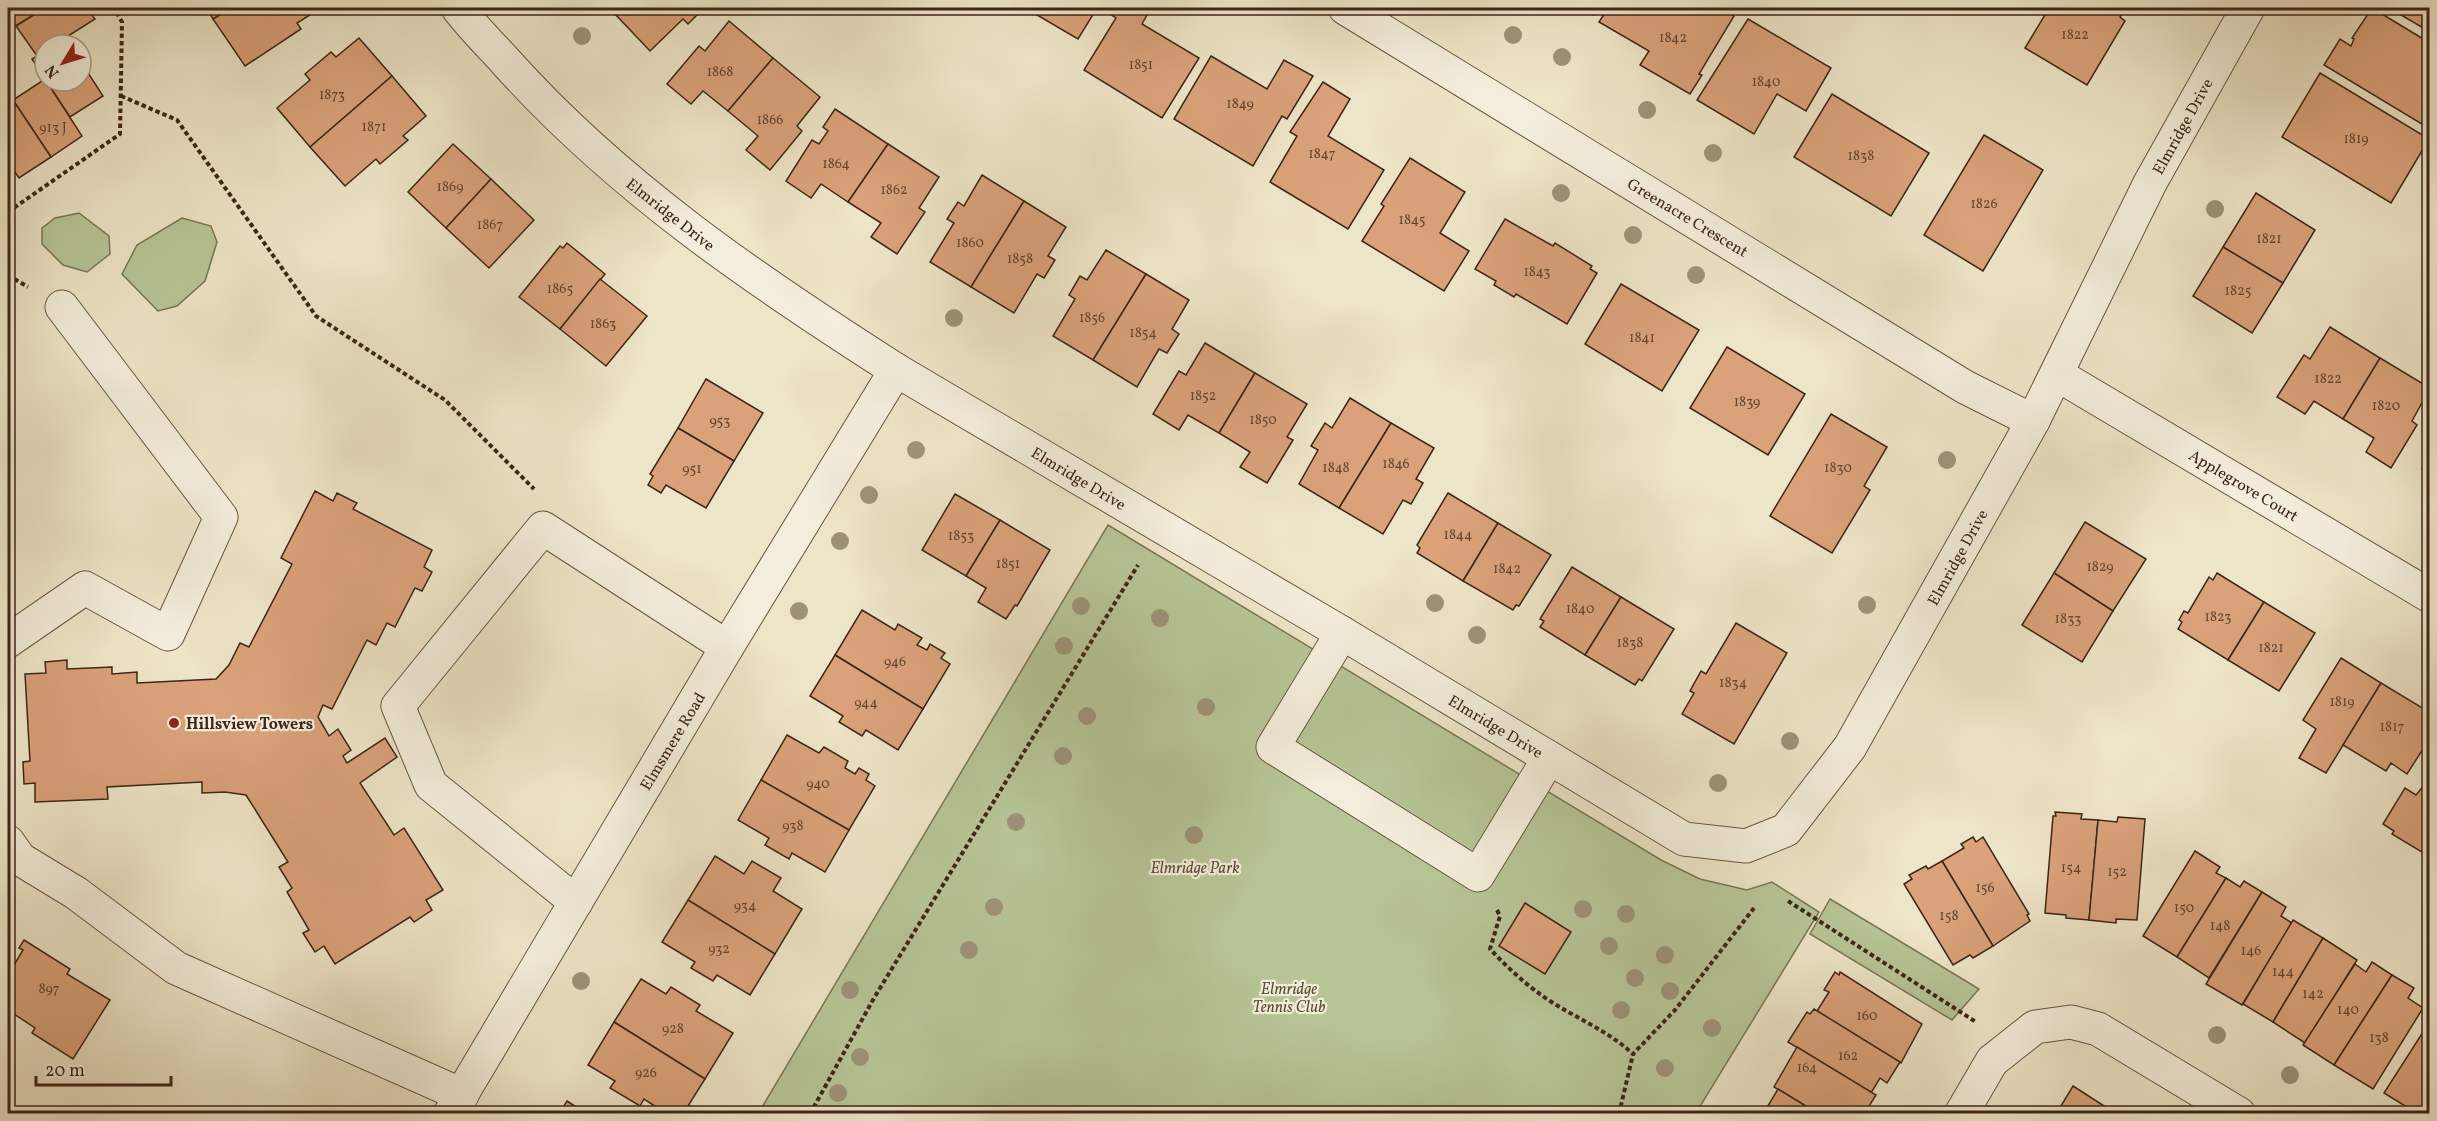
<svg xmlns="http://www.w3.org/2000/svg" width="2437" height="1121" viewBox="0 0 2437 1121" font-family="Vollkorn,serif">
<rect width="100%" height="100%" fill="#ede5c7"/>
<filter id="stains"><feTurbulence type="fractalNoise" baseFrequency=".00333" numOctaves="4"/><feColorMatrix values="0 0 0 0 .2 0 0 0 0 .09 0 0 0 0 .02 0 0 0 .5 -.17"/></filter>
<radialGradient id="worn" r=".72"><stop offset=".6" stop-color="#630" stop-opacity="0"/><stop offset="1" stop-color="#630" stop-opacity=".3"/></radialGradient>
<g fill="#b7c596" stroke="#7a7657" stroke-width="1.5">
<path d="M79 213 109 236 110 254 87 272 63 265 42 244V228L55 218Z"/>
<path d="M182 218 211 226 217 242 205 281 177 306 158 311 122 274 137 245Z"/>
<path d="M1108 525 1661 860 1700 879 1747 890 1772 882 1819 912 1696 1113 758 1114Z"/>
<path d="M1830 899 1979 989 1952 1020 1810 934Z"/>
</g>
<g fill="#daa17a" stroke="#3d2618" stroke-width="1.5">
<path d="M8 8H45L12 28 8 21Z"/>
<path d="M45 8H87L95 19 54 45H45V51L37 56 16 26Z"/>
<path d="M206 8H231L213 19Z"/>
<path d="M231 8H321L297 23 301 29 245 66 213 19Z"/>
<path d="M609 8H625L616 15Z"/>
<path d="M625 8H700L702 10 688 24 683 19 650 51 616 15Z"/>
<path d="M1025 8H1097L1078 39Z"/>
<path d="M1114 8H1151L1142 24 1199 58 1162 118 1084 70 1116 18 1110 14Z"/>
<path d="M1581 8H1598L1594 15Z"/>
<path d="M1608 8H1720L1734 16 1699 74 1702 75 1690 94 1640 65 1649 51 1599 22Z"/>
<path d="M2049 8H2126L2120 17 2125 21 2087 85 2025 48Z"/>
<path d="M2372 8 2430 43V129L2324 65 2340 39 2351 46 2354 39 2352 38Z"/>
<path d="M2389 8H2430V32Z"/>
<path d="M1748 19 1831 68 1806 111 1777 94 1754 134 1697 100Z"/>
<path d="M729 21 773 58 728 111 703 91 691 104 667 84 699 46 705 51Z"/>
<path d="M66 38 70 45H54Z"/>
<path d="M359 38 392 76 310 147 277 108 310 80 305 74 331 52 336 57Z"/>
<path d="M45 51V79L32 59Z"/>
<path d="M1211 56 1267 89 1284 60 1313 76 1287 119 1282 116 1253 166 1174 119Z"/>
<path d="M773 58 820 97 797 126 802 131 770 170 746 150 758 136 728 111Z"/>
<path d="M81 62 103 96 70 117 46 81H81Z"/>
<path d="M2320 73 2429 139 2391 203 2282 137Z"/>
<path d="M392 76 426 116 403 136 408 140 380 164 376 159 345 186 310 147Z"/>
<path d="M45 79 82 136 51 157 13 100Z"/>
<path d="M1323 82 1350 99 1328 136 1384 170 1348 229 1270 182 1297 136 1290 132Z"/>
<path d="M1832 94 1929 153 1891 216 1794 157Z"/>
<path d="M13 100 51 157 19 178 8 162V104Z"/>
<path d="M835 109 888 144 848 202 821 184 811 198 786 181 812 140 819 144 828 131 823 127Z"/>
<path d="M1984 135 2043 170 1983 271 1924 235Z"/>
<path d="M453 144 491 179 446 228 408 192Z"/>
<path d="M888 144 939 177 919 208 925 212 897 254 871 237 881 223 848 202Z"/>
<path d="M1410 158 1465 192 1440 233 1469 251 1444 291 1362 241 1384 206 1381 204Z"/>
<path d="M982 175 1024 201 971 287 930 262 954 223 947 219 958 202 964 206Z"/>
<path d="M491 179 534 220 489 268 446 228Z"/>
<path d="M2256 193 2315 230 2283 283 2223 247Z"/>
<path d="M1024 201 1066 227 1048 256 1055 260 1044 278 1037 274 1014 313 971 287Z"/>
<path d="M1505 219 1553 246 1555 243 1592 266 1590 269 1597 273 1567 324 1516 294 1514 297 1494 285 1496 281 1475 269Z"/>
<path d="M567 243 605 274 560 329 519 297 560 246 563 248Z"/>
<path d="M2223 247 2283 283 2252 333 2193 296Z"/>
<path d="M1106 250 1146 274 1093 360 1053 336 1075 299 1069 295 1080 276 1087 280Z"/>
<path d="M1146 274 1189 300 1172 329 1179 334 1167 353 1159 349 1137 387 1093 360Z"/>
<path d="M600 279 647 316 606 366 560 329Z"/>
<path d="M1621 284 1699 330 1662 391 1585 344Z"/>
<path d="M2330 327 2380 358 2343 419 2314 401 2305 414 2277 397 2304 355 2310 359Z"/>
<path d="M1205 343 1255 373 1219 433 1188 415 1179 430 1153 414 1179 371 1186 375Z"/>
<path d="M1727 347 1805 394 1768 455 1690 408Z"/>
<path d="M2380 358 2430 388 2412 421 2417 425 2391 468 2366 452 2374 438 2343 419Z"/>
<path d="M1255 373 1307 404 1287 437 1293 440 1267 483 1240 467 1250 452 1219 433Z"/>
<path d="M706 379 763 413 734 461 678 428Z"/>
<path d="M1350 398 1391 423 1339 508 1299 484 1318 450 1311 446 1325 423 1332 428Z"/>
<path d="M1831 414 1887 447 1864 486 1870 490 1832 553 1770 516Z"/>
<path d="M1391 423 1434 448 1416 479 1423 483 1411 504 1403 500 1383 534 1339 508Z"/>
<path d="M678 428 734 461 706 508 666 485 661 493 648 485 653 476 650 474Z"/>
<path d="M2430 457V473L2422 469Z"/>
<path d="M315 491 333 501 337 493 357 503 353 509 432 550 424 567 432 572 422 591 415 588 395 627 387 623 376 645 367 640 332 709 323 705 318 717 329 736 338 729 351 750 343 756 347 763 385 738 397 757 360 783 394 835 404 828 443 890 426 900 432 910 414 922 410 917 335 964 324 946 315 952 303 933 309 930 287 892 292 888 279 867 288 862 246 795 225 792 202 793V782L107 787 108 799 35 802V783L24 784 23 762 30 761 25 674 46 673 45 662 67 660V669L112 667V674L137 672V683L216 679 229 665 240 643 249 647 292 564 281 558Z"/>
<path d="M1448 493 1498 523 1463 581 1417 553 1420 548 1417 545Z"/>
<path d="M955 494 1000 520 966 576 922 550Z"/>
<path d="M1000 520 1050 550 1017 606 1015 605 1006 619 978 602 986 588 966 576Z"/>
<path d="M2085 522 2146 559 2113 611 2054 573Z"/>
<path d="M1498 523 1551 555 1519 606 1516 605 1513 610 1463 581Z"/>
<path d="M1572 567 1621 597 1585 655 1540 627 1544 621 1540 619Z"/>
<path d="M2054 573 2113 611 2082 662 2022 625Z"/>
<path d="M2217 573 2264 602 2228 660 2178 629 2182 622 2179 620 2184 611 2188 613 2209 577 2213 580Z"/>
<path d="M1621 597 1674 629 1642 681 1639 679 1635 685 1585 655Z"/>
<path d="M2264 602 2315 633 2279 691 2228 660Z"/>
<path d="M862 610 895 630 898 624 922 638 917 645 927 650 930 644 945 653 941 658 950 664 923 709 835 655Z"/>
<path d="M1736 623 1787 653 1734 744 1682 714 1694 693 1690 691 1701 671 1706 674Z"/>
<path d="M835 655 923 709 898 750 866 730 862 736 839 722 843 716 810 696Z"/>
<path d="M2341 658 2381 683 2326 773 2299 758 2316 729 2303 720Z"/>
<path d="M2381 683 2424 709 2423 711 2430 715V738L2407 774 2391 763 2386 771 2343 745Z"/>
<path d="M787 735 819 753 824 747 848 761 845 768 855 774 859 768 869 774 866 780 875 786 849 830 761 780Z"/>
<path d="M2430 778V857L2392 834 2394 831 2383 824 2405 788 2416 795Z"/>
<path d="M761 780 849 830 825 872 792 853 789 859 765 845 769 838 738 820Z"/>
<path d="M2055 812 2082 814 2081 819 2098 820 2089 920 2066 918V915L2045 913 2053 816H2056Z"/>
<path d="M2118 817 2145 819 2137 920 2116 919V923L2089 920 2098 820 2117 822Z"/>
<path d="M1973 837 1976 842 1983 837 2029 914 2027 915 2030 921 1993 946 1942 861 1964 848 1961 844Z"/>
<path d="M2195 851 2220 867 2216 873 2226 878 2177 957 2143 936Z"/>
<path d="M715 856 744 874 752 861 781 878 773 891 802 909 775 954 688 900Z"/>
<path d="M1942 861 1993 946 1973 958 1970 955 1953 965 1904 884 1912 879 1909 875 1926 866 1928 869Z"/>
<path d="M2226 878 2240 887 2244 881 2262 892 2209 978 2177 957Z"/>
<path d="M2262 892 2286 907 2281 916 2292 923 2242 1005 2206 984Z"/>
<path d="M688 900 775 954 750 995 717 975 713 981 691 968 695 962 662 942Z"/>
<path d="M1525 903 1571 932 1545 974 1499 946Z"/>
<path d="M2293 920 2323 938 2273 1022 2243 1004Z"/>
<path d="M2323 938 2357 960 2305 1043 2273 1022Z"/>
<path d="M24 940 70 969 67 974 110 1000 73 1059 32 1033 35 1028 8 1010V975L23 950 19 948Z"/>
<path d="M2372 962 2392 975 2334 1065 2303 1045 2355 964 2366 972Z"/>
<path d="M1835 972 1839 975 1840 972 1922 1024 1901 1063 1817 1011 1829 992 1824 990Z"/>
<path d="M2392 975 2414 988 2408 998 2423 1008 2373 1089 2334 1065Z"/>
<path d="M641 979 666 994 671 987 700 1005 696 1011 733 1033 705 1079 614 1022Z"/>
<path d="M1814 1009 1900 1062 1887 1083 1880 1078 1871 1093 1788 1042 1807 1012 1810 1014Z"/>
<path d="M2430 1021V1106L2425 1114H2418L2384 1093Z"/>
<path d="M614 1022 705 1079 683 1114H667L644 1099 640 1106 610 1088 615 1081 588 1065Z"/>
<path d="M1797 1047 1876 1095 1866 1111 1870 1114H1819L1774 1087Z"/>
<path d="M2073 1086 2112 1111 2110 1114H2056Z"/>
<path d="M1778 1089 1819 1114H1763Z"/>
<path d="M567 1101 587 1114H559Z"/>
</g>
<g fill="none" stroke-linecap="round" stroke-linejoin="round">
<defs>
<g id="minor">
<path d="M458 8C472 27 490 44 506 62 618 187 755 280 896 370L1342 633 1684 839 1746 846 1786 830 1850 747 2033 421 2150 183 2248 8"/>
<path d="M1345 8 1965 387 2033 421"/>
<path d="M2058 375 2430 596"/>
<path d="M1342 633 1273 747 1478 875 1549 758"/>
<path d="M8 641 85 588 168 634 221 517 62 307"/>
<path d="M8 842 20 859 76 893 176 968 462 1095"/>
<path d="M576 902 431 785 398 706 543 528 727 647"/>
<path d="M450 1114 727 647 896 370"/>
<path d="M1961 1114 1992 1061 2035 1027 2071 1022 2098 1029 2239 1114"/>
</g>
</defs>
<use href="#minor" stroke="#695644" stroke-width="35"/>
<g stroke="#3d2618" stroke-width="4" stroke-dasharray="4.5 3" stroke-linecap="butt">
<path d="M121 96 177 120 316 316 445 400 534 489"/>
<path d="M8 212 120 134 122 22 114 8"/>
<path d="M8 275 28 287"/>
<path d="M1788 901 1976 1022"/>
<path d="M1497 910 1500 916 1490 949C1508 968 1527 986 1550 1001 1578 1019 1608 1031 1633 1054L1675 1010 1754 908"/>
<path d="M810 1114 874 998 1138 565"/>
<path d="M1619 1114 1633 1054"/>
</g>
<use href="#minor" stroke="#f3eedb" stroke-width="33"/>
</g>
<g fill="#9d9278">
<circle cx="1513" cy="35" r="9"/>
<circle cx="582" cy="36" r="9"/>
<circle cx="1562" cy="57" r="9"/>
<circle cx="1647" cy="110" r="9"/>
<circle cx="1713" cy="153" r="9"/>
<circle cx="1561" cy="193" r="9"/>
<circle cx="2215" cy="209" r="9"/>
<circle cx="1633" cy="235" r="9"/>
<circle cx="1696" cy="275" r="9"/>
<circle cx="954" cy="318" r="9"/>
<circle cx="916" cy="450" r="9"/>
<circle cx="1947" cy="460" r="9"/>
<circle cx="869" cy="495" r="9"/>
<circle cx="840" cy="541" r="9"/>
<circle cx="1435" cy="603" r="9"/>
<circle cx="1867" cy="605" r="9"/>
<circle cx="1081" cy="606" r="9"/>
<circle cx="799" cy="611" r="9"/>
<circle cx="1160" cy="618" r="9"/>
<circle cx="1477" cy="635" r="9"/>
<circle cx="1064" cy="646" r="9"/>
<circle cx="1206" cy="707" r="9"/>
<circle cx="1087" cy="716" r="9"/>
<circle cx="1790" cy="741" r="9"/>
<circle cx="1063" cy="756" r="9"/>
<circle cx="1718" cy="783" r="9"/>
<circle cx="1016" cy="822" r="9"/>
<circle cx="1194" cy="835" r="9"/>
<circle cx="994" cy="907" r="9"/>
<circle cx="1583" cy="909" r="9"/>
<circle cx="1626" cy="914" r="9"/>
<circle cx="1609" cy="946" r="9"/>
<circle cx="969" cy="950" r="9"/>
<circle cx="1665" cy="955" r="9"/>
<circle cx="1635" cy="978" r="9"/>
<circle cx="581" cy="981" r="9"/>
<circle cx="850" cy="990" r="9"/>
<circle cx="1670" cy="991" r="9"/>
<circle cx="1621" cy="1010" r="9"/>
<circle cx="1712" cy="1028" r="9"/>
<circle cx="2217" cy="1035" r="9"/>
<circle cx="860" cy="1057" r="9"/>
<circle cx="1665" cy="1068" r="9"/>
<circle cx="2290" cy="1075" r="9"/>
<circle cx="838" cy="1093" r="9"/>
</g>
<circle fill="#8f2418" stroke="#f3eedb" stroke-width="2" cx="174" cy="723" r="6"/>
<g text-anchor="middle" stroke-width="4.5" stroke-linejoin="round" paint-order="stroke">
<g font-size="14" fill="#644530">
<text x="2075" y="39">1822</text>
<text x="1673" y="42">1842</text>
<text x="1141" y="69">1851</text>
<text x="720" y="76">1868</text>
<text x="1766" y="86">1840</text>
<text x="332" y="99">1873</text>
<text x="1240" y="108">1849</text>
<text x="770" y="124">1866</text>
<text x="374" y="131">1871</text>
<text x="53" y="132">913 J</text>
<text x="2356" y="143">1819</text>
<text x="1322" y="158">1847</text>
<text x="1861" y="160">1838</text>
<text x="836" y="168">1864</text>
<text x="450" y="191">1869</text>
<text x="894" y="194">1862</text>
<text x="1984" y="208">1826</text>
<text x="1412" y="224">1845</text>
<text x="490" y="229">1867</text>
<text x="2269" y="243">1821</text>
<text x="970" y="247">1860</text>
<text x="1020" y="263">1858</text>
<text x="1537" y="276">1843</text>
<text x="560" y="293">1865</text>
<text x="2238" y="295">1825</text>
<text x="1092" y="322">1856</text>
<text x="603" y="328">1863</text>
<text x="1143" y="337">1854</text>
<text x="1642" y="342">1841</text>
<text x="2328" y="383">1822</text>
<text x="1203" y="400">1852</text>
<text x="1747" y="406">1839</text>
<text x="2386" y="410">1820</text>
<text x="1263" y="424">1850</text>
<text x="720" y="425">953</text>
<text x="1396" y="468">1846</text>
<text x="1336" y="472">1848</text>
<text x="1838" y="472">1830</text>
<text x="692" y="473">951</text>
<text x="1458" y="539">1844</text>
<text x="961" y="540">1853</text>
<text x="1008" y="568">1851</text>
<text x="2100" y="571">1829</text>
<text x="1507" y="573">1842</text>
<text x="1580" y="613">1840</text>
<text x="2218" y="621">1823</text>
<text x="2068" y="623">1833</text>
<text x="1630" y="647">1838</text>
<text x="2271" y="652">1821</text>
<text x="895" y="666">946</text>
<text x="1733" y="687">1834</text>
<text x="2342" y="706">1819</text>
<text x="866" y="707">944</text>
<text x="2392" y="731">1817</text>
<text x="818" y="788">940</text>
<text x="793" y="830">938</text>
<text x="2071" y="872">154</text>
<text x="2117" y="876">152</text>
<text x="1985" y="892">156</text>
<text x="745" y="910">934</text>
<text x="2184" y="912">150</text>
<text x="1949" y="920">158</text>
<text x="2220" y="930">148</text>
<text x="719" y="953">932</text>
<text x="2251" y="955">146</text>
<text x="2283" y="976">144</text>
<text x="49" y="993">897</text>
<text x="2313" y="998">142</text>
<text x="2348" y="1014">140</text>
<text x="1867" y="1020">160</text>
<text x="673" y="1033">928</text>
<text x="2379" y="1042">138</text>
<text x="1848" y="1060">162</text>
<text x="1807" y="1072">164</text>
<text x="646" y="1077">926</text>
</g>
<g font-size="16" fill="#3d2618" stroke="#f3eedb">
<text transform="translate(2182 126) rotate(-61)" y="6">Elmridge Drive</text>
<text transform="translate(671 214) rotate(38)" y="6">Elmridge Drive</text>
<text transform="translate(1688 217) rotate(31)" y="6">Greenacre Crescent</text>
<text transform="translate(1079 478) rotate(31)" y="6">Elmridge Drive</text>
<text transform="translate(2244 485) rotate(31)" y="6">Applegrove Court</text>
<text transform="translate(1957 557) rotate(-61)" y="6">Elmridge Drive</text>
<text transform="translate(1496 726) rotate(31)" y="6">Elmridge Drive</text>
<text transform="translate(672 741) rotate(-59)" y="6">Elmsmere Road</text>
</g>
<g font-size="16" font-weight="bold" fill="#3d2618" stroke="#f3eedb" text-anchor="start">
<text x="186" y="729">Hillsview Towers</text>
</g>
<g font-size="16" font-style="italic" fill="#5c4e38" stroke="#f3eedb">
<text x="1195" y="873">Elmridge Park</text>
<text x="1289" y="994">Elmridge<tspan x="1289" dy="18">Tennis Club</tspan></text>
</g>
</g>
<rect width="2437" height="1121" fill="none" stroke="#ede5c7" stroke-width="30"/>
<rect x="9" y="9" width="2419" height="1103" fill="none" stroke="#3d2618" stroke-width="3"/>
<rect x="15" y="15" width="2407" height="1091" fill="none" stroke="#3d2618" stroke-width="1.5"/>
<g transform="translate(63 63) rotate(232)"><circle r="28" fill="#f3eedb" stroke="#aa9e8d" stroke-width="1.5"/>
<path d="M0-4.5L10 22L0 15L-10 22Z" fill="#8f2418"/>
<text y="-9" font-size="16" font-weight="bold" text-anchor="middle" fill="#3d2618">N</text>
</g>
<path d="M36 1076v9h135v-9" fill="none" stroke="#3d2618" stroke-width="3"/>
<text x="45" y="1076" font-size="18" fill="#3d2618" stroke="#f3eedb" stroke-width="4.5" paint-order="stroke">20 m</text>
<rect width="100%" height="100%" filter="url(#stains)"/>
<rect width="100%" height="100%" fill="url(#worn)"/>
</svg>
